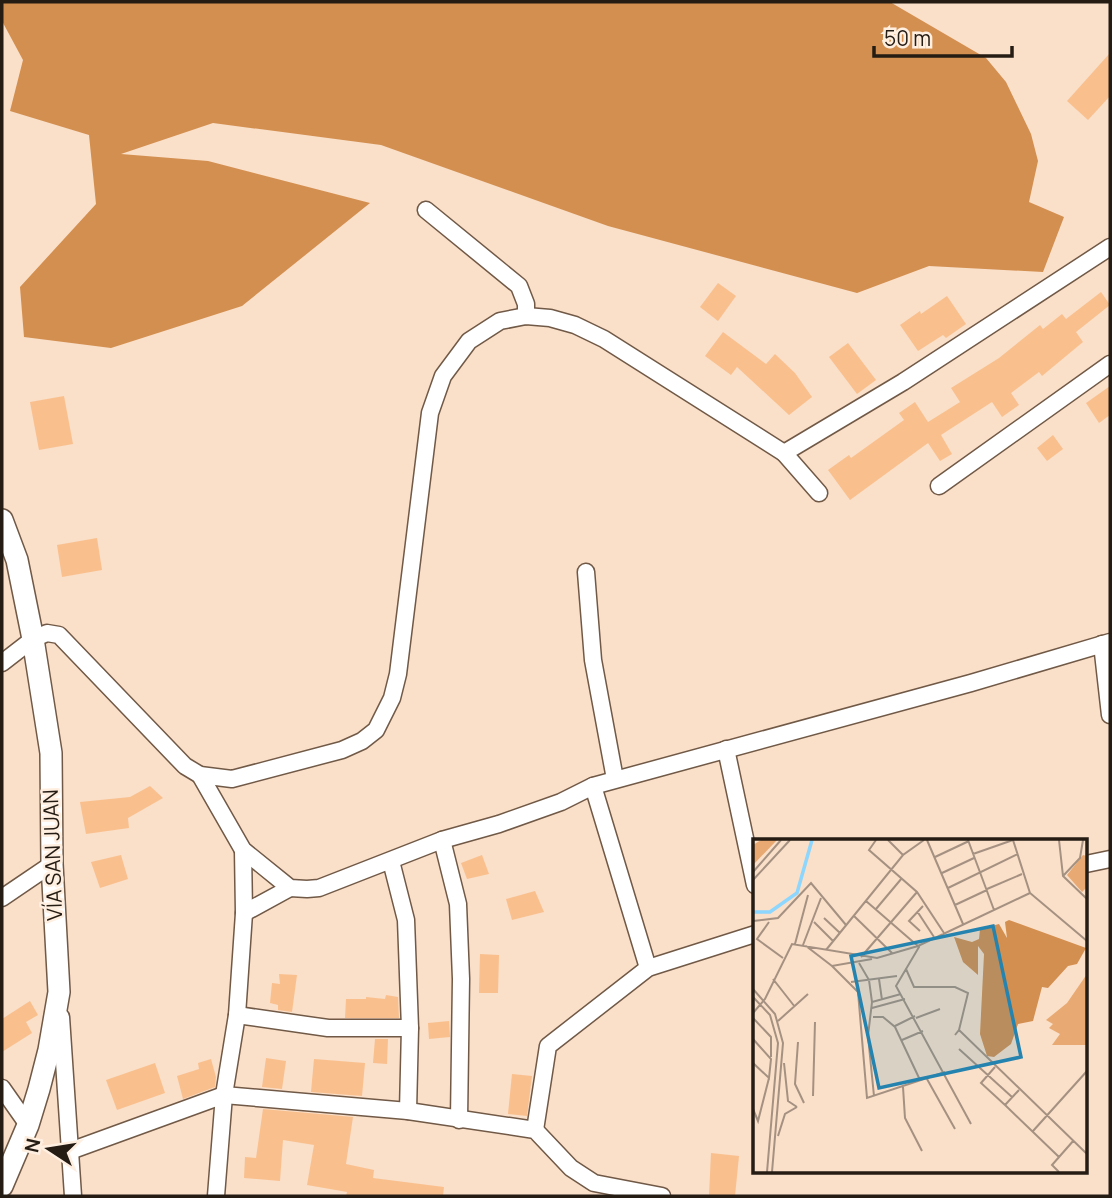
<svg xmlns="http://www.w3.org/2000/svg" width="1112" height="1198" viewBox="0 0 1112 1198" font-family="Manrope,sans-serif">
<rect width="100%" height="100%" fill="#fadfc9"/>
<path fill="#d38f4f" d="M2 2H890L986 58 1006 82 1031 134 1038 161 1029 202 1064 217 1043 272 929 266 857 293 608 226 381 145 213 123 121 154 208 161 370 203 242 306 111 348 24 337 20 287 96 204 89 135 10 111 23 60 2 21Z"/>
<g fill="#f9c08e">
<path d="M1110 53V96L1088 120 1067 101Z"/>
<path d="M718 283 736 296 718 321 700 307Z"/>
<path d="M1101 292 1110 305 1076 332 1083 342 1042 376 1039 372 1011 393 1019 405 1002 417 992 402 941 435 952 454 940 461 928 443 850 500 828 470 849 455 851 458 904 420 899 413 915 402 928 422 960 402 951 388 999 358 1040 325 1043 329 1062 314 1066 319Z"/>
<path d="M947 296 966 324 946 338 943 335 918 351 900 325 920 311 921 314Z"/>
<path d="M723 332 766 364 775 354 795 373 812 397 789 415 737 367 731 375 705 356Z"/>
<path d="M848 343 876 380 857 394 829 357Z"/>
<path d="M1110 386V415L1099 423 1086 403Z"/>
<path d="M64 396 73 444 39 450 30 402Z"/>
<path d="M1053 435 1063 449 1047 461 1037 448Z"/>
<path d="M97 538 102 570 62 577 57 545Z"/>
<path d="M150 786 163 798 128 818 129 828 86 834 80 802 130 797Z"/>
<path d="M121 855 128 879 100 888 91 862Z"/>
<path d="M482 855 489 874 467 879 461 863Z"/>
<path d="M535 891 544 912 512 920 506 899Z"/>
<path d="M480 954 499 955 498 993H479Z"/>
<path d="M279 974 297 975 292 1012 278 1010V1005L270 1003 272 983 280 984Z"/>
<path d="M386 995 398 997 399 1018H345L346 999H366V997L385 999Z"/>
<path d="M30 1001 38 1015 26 1022 32 1033 2 1052V1019Z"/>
<path d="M449 1021 450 1037 429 1039 428 1023Z"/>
<path d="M375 1039H388L387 1064 373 1063Z"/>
<path d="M266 1058 286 1061 282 1089 262 1087Z"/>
<path d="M211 1059 216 1077 215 1087 183 1099 177 1076 199 1069 198 1063Z"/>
<path d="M314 1059 365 1063 362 1096 311 1092Z"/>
<path d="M155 1063 165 1093 117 1110 106 1080Z"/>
<path d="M512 1074 532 1076 527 1116 508 1114Z"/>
<path d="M263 1109 353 1117 346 1164 374 1170 373 1178 444 1187 443 1196H346L347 1192 307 1185 314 1145 283 1140 280 1181 244 1178 245 1157 256 1158Z"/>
<path d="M711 1153 739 1156 735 1196H709Z"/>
</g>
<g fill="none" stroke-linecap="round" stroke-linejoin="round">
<defs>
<g id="street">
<path d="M426 210 519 286 526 304V316"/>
<path d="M939 486 1110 364"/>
<path d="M819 493 784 453 903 382 1110 247"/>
<path d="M586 572 593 660 615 779"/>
<path d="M1102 644 1110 715"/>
<path d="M2 663 33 639 47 633 59 635 185 766 200 775 232 779 342 750 362 741 376 730 392 698 398 674 430 413 443 376 469 341 500 321 526 316 550 318 575 325 604 339 784 453"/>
<path d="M726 749 755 885"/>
<path d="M200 775 243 850 290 888 307 889 319 888 442 840 499 824 561 802 593 786 971 683 1110 642"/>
<path d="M593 786 648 968"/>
<path d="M442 840 458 904 461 979 459 1120"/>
<path d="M391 861 406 920 410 1028 408 1111"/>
<path d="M1086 864 1110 859"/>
<path d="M2 898 52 864"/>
<path d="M244 913 290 888"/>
<path d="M237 1015 328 1028H410"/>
<path d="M61 1017 73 1196"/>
<path d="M2 1088 28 1125"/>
<path d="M535 1130 548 1046 648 968 755 934"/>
<path d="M70 1151 224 1095 408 1111 535 1130 571 1168 594 1183 662 1196"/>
<path d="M216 1196 224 1095 237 1015 244 913 243 850"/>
</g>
<path id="secondary" d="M2 520 17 560 33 639 51 753 52 864 59 992 49 1050 39 1089 28 1125 2 1186"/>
</defs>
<use href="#street" stroke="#705946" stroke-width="19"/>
<use href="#secondary" stroke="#705946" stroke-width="24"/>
<use href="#street" stroke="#fff" stroke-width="16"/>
<use href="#secondary" stroke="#fff" stroke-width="21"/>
</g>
<g text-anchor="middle" stroke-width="5" stroke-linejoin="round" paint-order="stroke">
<g font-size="21" fill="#251c14" stroke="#ffefe1">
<text transform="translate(53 855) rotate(-92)" y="7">VÍA SAN JUAN</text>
</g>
</g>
<g transform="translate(753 839)">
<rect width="334" height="334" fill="#fadfc9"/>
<path d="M8 1H24L0 26V6ZM330 16 334 17V48L329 53 314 36ZM334 135V206H299L307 195 296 189 300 185 293 181 314 164Z" fill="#e8aa72"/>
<path d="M256 81 333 109 324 125 315 127 295 149 289 148 280 182 265 185 258 205 241 218 234 217 227 195 231 115 225 107V136L210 123 201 98 219 103 226 100 227 90 246 85 254 99 252 83Z" fill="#d38f4f"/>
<path fill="none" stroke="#8dd6fe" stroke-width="3.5" d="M0 73H17L44 54 59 1"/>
<path fill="none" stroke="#a59181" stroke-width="2" d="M123 1 116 11 164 53 191 94M135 1 150 16M174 1 210 85M215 1 241 71M260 1 277 54 334 102M306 1 310 37 334 60M220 15 260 1M182 18 216 2M0 33 28 1M189 34 221 19M310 37 327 19 330 1M0 41 37 1M195 49 265 15M234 50 269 35M113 62 166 108 153 130 161 148H202L215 154 206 191M202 66 234 51M123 70 149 39M164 72 181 98M101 77 139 114M71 79 87 94M0 82 25 79 58 44 93 86M16 83 4 100 30 119M61 83 80 102M167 92 156 82 170 67M42 105 55 56M50 106 68 59M53 107 79 127 119 120M73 111 150 16 171 1M108 118 164 53M106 124 116 141 119 163 115 197 121 257M79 127 105 153 114 259 192 233M153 130 143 147 218 285M20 140 42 168M126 140 129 161M98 143 144 137M0 150 22 175 30 204 19 333M0 158 17 176 25 204 14 333M119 163 148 155M119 169 152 160M0 174 12 160 39 105 124 119 165 107 277 54M120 178H130L142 188 167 241M0 179 18 198V218M163 179 187 170M25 182 55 155M142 187 162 177M202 196 206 191 334 315M0 200 18 220 16 239 0 224M149 201 170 192M45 203 42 245 51 264M206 210 259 258M31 224 35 262 44 268M242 228 228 244 252 266M174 240 202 290M150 248 152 279 169 312M266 251 252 266 306 318M60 257 62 183M0 270 5 282 16 239M280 292 334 232M25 297 32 275 44 268M306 333 299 326 321 301"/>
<path fill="#2583af" fill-opacity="0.15" stroke="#2583af" stroke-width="3.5" d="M240 87 268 218 126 249 98 117Z"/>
<rect width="334" height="334" fill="none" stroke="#251c14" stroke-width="3.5"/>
</g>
<rect width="1112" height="1198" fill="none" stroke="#251c14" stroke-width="7"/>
<g transform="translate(49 1149) rotate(282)" stroke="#ffefe1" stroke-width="5" paint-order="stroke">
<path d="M0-5L12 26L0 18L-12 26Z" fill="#251c14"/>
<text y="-10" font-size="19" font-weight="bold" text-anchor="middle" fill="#251c14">N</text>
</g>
<path d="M874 46v10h138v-10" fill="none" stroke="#251c14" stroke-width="3.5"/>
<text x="884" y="46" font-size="21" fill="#251c14" stroke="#ffefe1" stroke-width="5" paint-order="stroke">50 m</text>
</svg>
